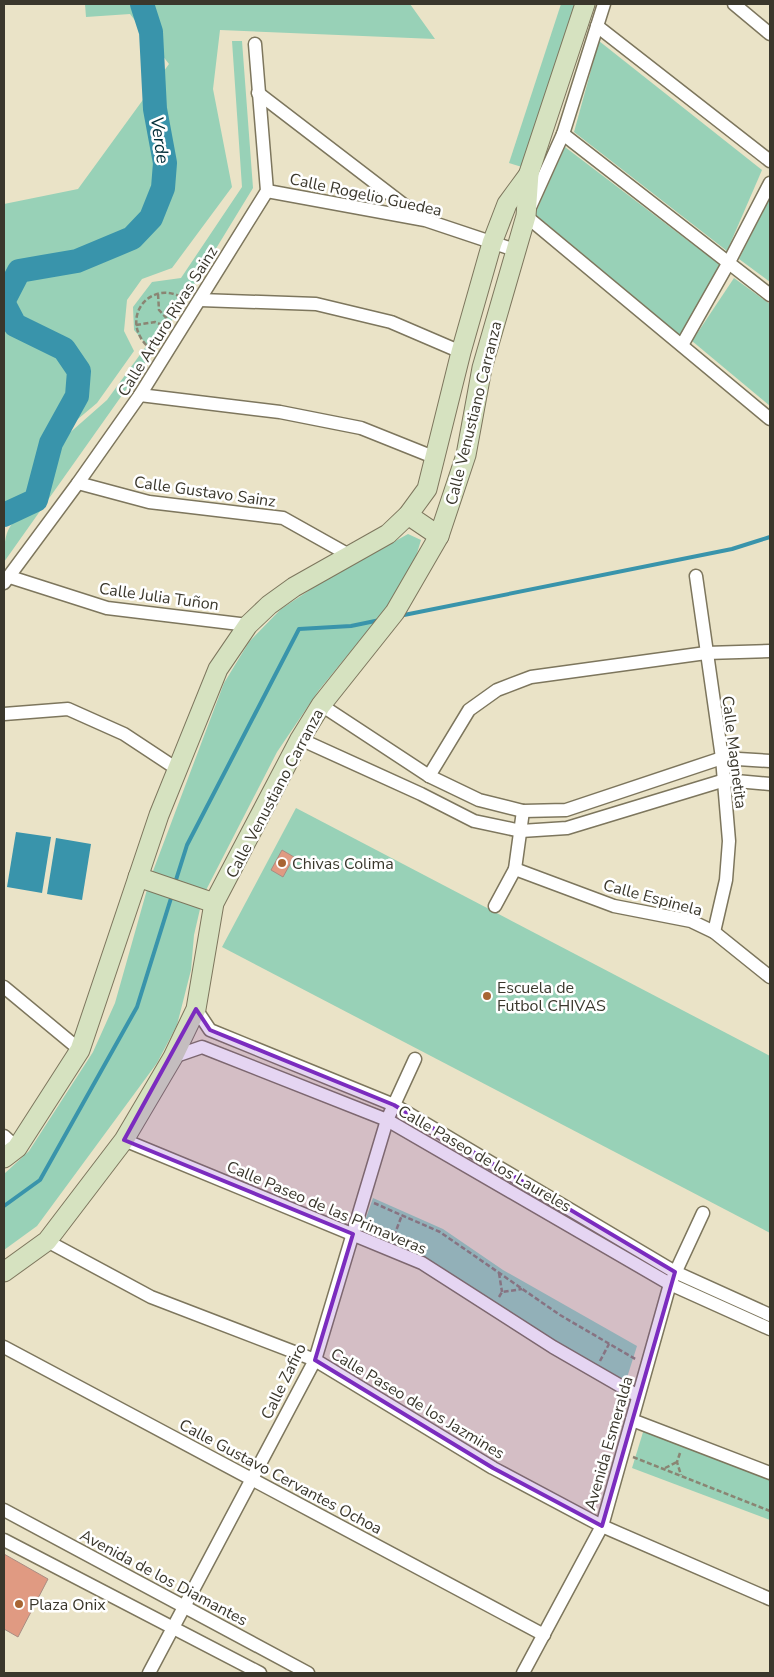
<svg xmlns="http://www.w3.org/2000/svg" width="774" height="1677" viewBox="0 0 774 1677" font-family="'Nunito Sans',sans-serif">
<rect width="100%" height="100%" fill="#eae3c7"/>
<g fill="#98d1b7">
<path d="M85 4H410L435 39 220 30 213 89 232 187 172 268 142 279 127 300 124 331 134 351 97 403 41 450 27 494 4 527V204L78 189 169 64 130 14 86 17Z"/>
<path d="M561 4H578L525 168 509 163Z"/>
<path d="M232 41H242L253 188 154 350 4 562C4 525 10 522 39 504L57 444 107 400 147 345 134 330 133 307 152 282 181 278 242 187Z"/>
<path d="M599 41 762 170 727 251 574 132Z"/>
<path d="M565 147 720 265 681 336 535 214Z"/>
<path d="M770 198V282L739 259Z"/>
<path d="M734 278 770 304V406L692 341Z"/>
<path d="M408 534 421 540 415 560 395 597 319 690 277 752 203 896 194 935 191 970 177 1025 157 1063 37 1226 4 1250V1174L29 1151 93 1052 115 1003 150 879 224 683 249 642 281 609 325 580Z"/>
<path d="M296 808 770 1056V1233L222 947Z"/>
<path d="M373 1198 443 1229 503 1270 637 1346 625 1384 361 1232Z"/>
<path d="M644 1429 770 1479V1520L632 1468Z"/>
</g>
<g fill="#3994ab">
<path d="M16 832 51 837 42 893 7 887Z"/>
<path d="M56 838 91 844 82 900 47 894Z"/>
</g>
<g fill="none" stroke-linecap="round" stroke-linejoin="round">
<g stroke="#3994ab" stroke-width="4">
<path d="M399 616 732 549 770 537"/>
<path d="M175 883 187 845 299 629 351 626 380 620"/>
<path d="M4 1206 40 1180 137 1007 172 895"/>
</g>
<g stroke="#3994ab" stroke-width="24">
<path d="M4 300 19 271 77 261 132 238 151 218 163 188 165 163 155 109 151 32 142 4"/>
<path d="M4 304 15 325 64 349 79 371 77 396 51 443 36 500 4 515"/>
</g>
</g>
<g fill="#e09a82" stroke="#a98d83">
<path d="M282 850 294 857 283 877 271 870Z"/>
<path d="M4 1554 48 1579 18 1637 4 1629Z"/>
</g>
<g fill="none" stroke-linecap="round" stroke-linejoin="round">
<defs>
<g id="street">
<path d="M604 4 563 134 526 216 770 419"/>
<path d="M734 4 770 34"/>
<path d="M597 26 770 161"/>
<path d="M258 93 421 218"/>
<path d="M563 134 770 295"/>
<path d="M267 191 425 220 515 250"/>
<path d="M200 300 316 304 391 322 461 352"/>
<path d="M682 345 729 262 770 183"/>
<path d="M140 395 280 412 361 428 436 458"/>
<path d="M78 483 149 502 283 518 349 555"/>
<path d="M696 576 722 758 729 841 726 880 714 932"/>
<path d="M10 577 107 608 248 625"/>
<path d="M4 583 78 483 140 395 267 191 255 44"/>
<path d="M321 705 429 776 479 800 523 811 566 810 722 758 770 761"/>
<path d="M4 714 68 709 124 734 177 769"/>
<path d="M300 739 421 794 474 821 521 831 567 828 725 780 770 784"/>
<path d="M429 776 469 710 497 690 531 677 706 653 770 651"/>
<path d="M515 869 614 906 691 921 714 932 770 977"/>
<path d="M495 906 515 869 523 811"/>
<path d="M4 987 80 1050"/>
<path d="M196 1009 210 1030 394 1105 675 1272 770 1315"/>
<path d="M173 1057 202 1047 387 1120 670 1284 770 1329"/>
<path d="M4 1136 17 1148"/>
<path d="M124 1140 422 1263 553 1347 638 1396"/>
<path d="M47 1241 151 1297 315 1360 493 1468 602 1526 770 1599"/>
<path d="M4 1347 544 1635"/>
<path d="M632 1420 770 1473"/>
<path d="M4 1510 308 1673"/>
<path d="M4 1540 260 1673"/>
<path d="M149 1673 315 1360 387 1120 415 1059"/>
<path d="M523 1673 602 1526 670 1284 703 1213"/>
</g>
<g id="secondary">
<path d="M408 515 439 536"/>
<path d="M138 877 214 903"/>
<path d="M4 1158 17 1148 80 1050 159 815 218 669 248 625 269 605 294 587 388 534 408 515 427 489 461 352 492 243 507 204 529 174"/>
<path d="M4 1272 47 1241 124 1140 173 1057 196 1009 214 903 300 739 321 705 395 612 439 536 466 455 482 368 526 216 529 173 585 4"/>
</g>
</defs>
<use href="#street" stroke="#7d765d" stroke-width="15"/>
<use href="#secondary" stroke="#7d765d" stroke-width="21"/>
<g stroke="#8a8573" stroke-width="2.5" stroke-dasharray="5 2.5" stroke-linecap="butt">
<path d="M158 294 159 310 170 322"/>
<path d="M136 325 155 322 167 327"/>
<path d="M152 350C116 323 148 276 185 299"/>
<path d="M374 1203 440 1232 560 1315 637 1360"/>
<path d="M394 1236 402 1215"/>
<path d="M499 1273 502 1292"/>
<path d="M499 1297 502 1292 522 1289"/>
<path d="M600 1361 609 1344"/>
<path d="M680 1453 677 1462 681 1475"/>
<path d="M633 1457 770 1511"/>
<path d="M665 1468 677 1462"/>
</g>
<use href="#street" stroke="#fff" stroke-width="12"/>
<use href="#secondary" stroke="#d6e2c0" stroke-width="19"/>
</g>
<path fill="#7b2cbf" fill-opacity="0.2" stroke="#7b2cbf" stroke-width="4" stroke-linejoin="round" d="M196 1009 210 1030 394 1105 675 1272 602 1526 493 1468 315 1360 353 1234 124 1140Z"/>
<g fill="#a86533" stroke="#fff" stroke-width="2">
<circle cx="282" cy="863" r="5"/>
<circle cx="487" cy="996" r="5"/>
<circle cx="19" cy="1604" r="5"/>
</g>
<g text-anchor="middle" stroke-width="5" stroke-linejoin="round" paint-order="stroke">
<g font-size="16" fill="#3a372c" stroke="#fff">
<text transform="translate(366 194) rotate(12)" y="6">Calle Rogelio Guedea</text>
<text transform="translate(167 321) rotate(-58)" y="6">Calle Arturo Rivas Sainz</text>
<text transform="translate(473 413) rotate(-76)" y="6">Calle Venustiano Carranza</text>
<text transform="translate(205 491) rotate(8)" y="6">Calle Gustavo Sainz</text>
<text transform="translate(159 596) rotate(8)" y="6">Calle Julia Tuñon</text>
<text transform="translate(735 752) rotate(83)" y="6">Calle Magnetita</text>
<text transform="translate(274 793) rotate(-62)" y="6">Calle Venustiano Carranza</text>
<text transform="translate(653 897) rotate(15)" y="6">Calle Espinela</text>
<text transform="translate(485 1158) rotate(30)" y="6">Calle Paseo de los Laureles</text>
<text transform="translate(327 1207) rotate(23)" y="6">Calle Paseo de las Primaveras</text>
<text transform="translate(283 1381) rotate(-64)" y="6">Calle Zafiro</text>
<text transform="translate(418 1403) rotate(31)" y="6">Calle Paseo de los Jazmines</text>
<text transform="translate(608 1443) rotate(-74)" y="6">Avenida Esmeralda</text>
<text transform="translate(281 1476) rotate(28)" y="6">Calle Gustavo Cervantes Ochoa</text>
<text transform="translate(164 1577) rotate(28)" y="6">Avenida de los Diamantes</text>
</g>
<g font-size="16" fill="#3a372c" stroke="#fff" text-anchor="start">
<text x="292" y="869">Chivas Colima</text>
<text x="497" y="993">Escuela de<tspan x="497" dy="18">Futbol CHIVAS</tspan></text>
<text x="29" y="1610">Plaza Onix</text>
</g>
<g font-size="18" font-style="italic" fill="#022f39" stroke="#fff">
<text transform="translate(160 140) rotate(82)" y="6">Verde</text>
</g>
</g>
<rect width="774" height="1677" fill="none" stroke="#3a372c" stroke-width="10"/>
</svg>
